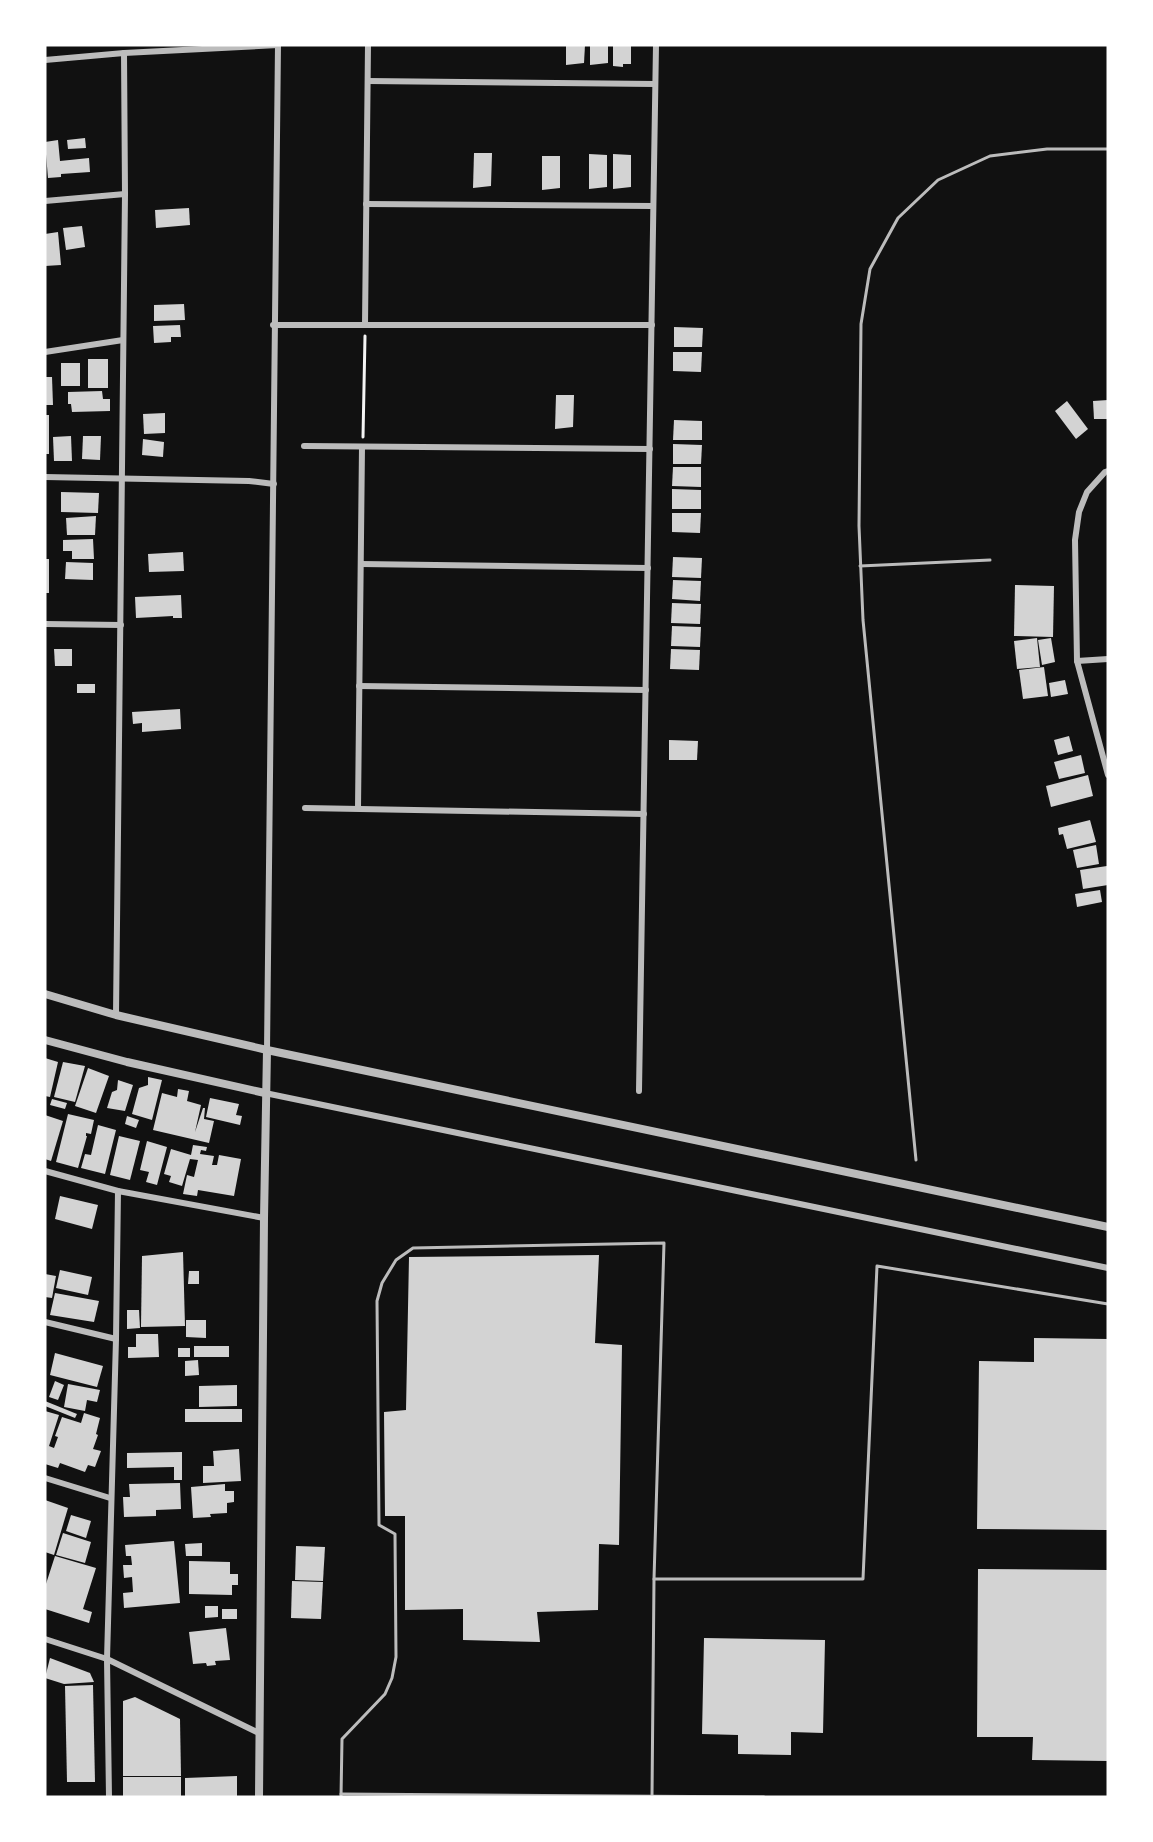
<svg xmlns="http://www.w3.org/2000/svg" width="1153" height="1842" viewBox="0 0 1153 1842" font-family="'Exo 2',sans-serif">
<rect width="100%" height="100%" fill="#111"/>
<g fill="#d3d3d3">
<path d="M566 45H585L584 63 566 65Z"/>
<path d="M590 45H608V63L590 65Z"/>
<path d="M613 45H631V64H623V67L613 66Z"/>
<path d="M85 138 86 148 68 149 67 140Z"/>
<path d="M58 140 60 161 89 158 90 172 61 174V177L48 178 45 142Z"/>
<path d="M474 153H492L491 186 473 188Z"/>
<path d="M589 154 607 155V187L589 189Z"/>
<path d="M613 154 631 155V187L613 189Z"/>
<path d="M542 156H560V188L542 190Z"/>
<path d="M189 208 190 225 156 228 155 210Z"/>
<path d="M82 226 85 247 66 250 63 228Z"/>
<path d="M58 232 61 265 45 266V234Z"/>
<path d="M184 304 185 320 154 321V305Z"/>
<path d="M180 325 181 337H171V342L154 343 153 326Z"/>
<path d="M674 327 703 328 702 347H674Z"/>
<path d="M673 352H702L701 372 673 371Z"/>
<rect x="88" y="359" width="20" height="29"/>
<rect x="61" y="363" width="19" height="23"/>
<path d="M45 377H52L53 405H45Z"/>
<path d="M102 391 103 399H110V411L72 412 71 404H68V392Z"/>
<path d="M556 395H574L573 427 555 429Z"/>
<path d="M1108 400V419H1094L1093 401Z"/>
<path d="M1067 401 1088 429 1076 439 1055 411Z"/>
<path d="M165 413V433L144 434 143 414Z"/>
<rect x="45" y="415" width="4" height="39"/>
<path d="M674 420 702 421V440H673Z"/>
<path d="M71 436 72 461H54L53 437Z"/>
<path d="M83 436H101L100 460 82 459Z"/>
<path d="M143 439 164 442 163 457 142 455Z"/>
<path d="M673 444 702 445 701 464H673Z"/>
<path d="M673 467H701V487L672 486Z"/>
<path d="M672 489 701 490V509H672Z"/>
<path d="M61 492 99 493 98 513 61 512Z"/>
<path d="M672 513H701L700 533 672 532Z"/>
<path d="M96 516 95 535H67L66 518Z"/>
<path d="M93 539 94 559H72V551H63V540Z"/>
<path d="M183 552 184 571 149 572 148 554Z"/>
<path d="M673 557 702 558 701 578 672 577Z"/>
<rect x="45" y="559" width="4" height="34"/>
<path d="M66 562 93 563V580L65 579Z"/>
<path d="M673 580 701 581 700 601 672 599Z"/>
<path d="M1015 585 1054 586 1053 637 1014 636Z"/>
<path d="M181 595 182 618H173V616L136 618 135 597Z"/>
<path d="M672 603 701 604 700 624 671 623Z"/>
<path d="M672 626 701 627 700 647 671 646Z"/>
<path d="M1037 638 1040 667 1017 669 1014 641Z"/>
<path d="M1051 638 1055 662 1042 665 1038 640Z"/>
<path d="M54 649H72V666H55Z"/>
<path d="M671 649 700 650 699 670 670 669Z"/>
<path d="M1044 667 1048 696 1023 699 1019 670Z"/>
<path d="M1065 680 1068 694 1051 697 1049 683Z"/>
<rect x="77" y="684" width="18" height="9"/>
<path d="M180 709 181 729 142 732V723L133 724 132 712Z"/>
<path d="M1069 736 1073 751 1058 755 1054 740Z"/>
<path d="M669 740 698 741 697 760H669Z"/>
<path d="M1081 755 1085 773 1059 779 1054 762Z"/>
<path d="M1088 775 1093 796 1051 807 1046 786Z"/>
<path d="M1090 820 1096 842 1067 849 1063 834 1059 835 1058 828Z"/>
<path d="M1096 845 1099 864 1077 868 1073 850Z"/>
<path d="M1107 866 1108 885 1083 889 1080 870Z"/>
<path d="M1100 890 1102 902 1077 907 1075 894Z"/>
<path d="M45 1058 58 1062 50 1097 45 1096Z"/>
<path d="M63 1062 85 1066 75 1102 54 1097Z"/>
<path d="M88 1068 109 1076 96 1113 75 1106Z"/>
<path d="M148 1077 162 1080 152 1120 132 1114 139 1088 148 1085Z"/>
<path d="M118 1080 133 1085 125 1111 107 1108 112 1092 117 1090Z"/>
<path d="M178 1089 189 1091 187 1101 201 1105 195 1132 203 1108H205L204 1119 214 1121 209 1143 153 1130 162 1093 177 1097Z"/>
<path d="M210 1098 239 1104 236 1115 242 1116 240 1125 206 1117Z"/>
<path d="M52 1099 67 1103 65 1109 50 1105Z"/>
<path d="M68 1114 94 1120 91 1134 86 1133V1136H87L78 1168 56 1162Z"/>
<path d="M45 1115 63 1121 51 1161 45 1159Z"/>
<path d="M127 1116 139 1120 136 1128 125 1124Z"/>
<path d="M98 1125 116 1130 105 1174 81 1168 85 1154 91 1155Z"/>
<path d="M119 1136 140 1141 130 1180 110 1175Z"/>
<path d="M147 1141 167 1147 157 1185 146 1182 149 1172 140 1170Z"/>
<path d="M193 1145 207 1147 206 1151 201 1150 200 1154 214 1156 212 1165H217L219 1155 241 1159 234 1196 198 1190 197 1196 183 1194 187 1175 194 1177 198 1160 190 1159 182 1186 169 1182 171 1176 164 1174 171 1149 191 1155Z"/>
<path d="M60 1196 98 1205 92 1229 55 1219Z"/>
<path d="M183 1252 185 1326 141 1327 142 1256Z"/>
<path d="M599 1255 595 1343 622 1345 619 1545 599 1544 598 1610 537 1612 540 1642 463 1640V1609L405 1610V1516H385L384 1412 406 1410 409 1257Z"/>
<path d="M60 1270 92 1277 88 1295 56 1288Z"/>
<path d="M189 1271H199V1284H188Z"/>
<path d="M45 1274 56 1276 52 1298 45 1297Z"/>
<path d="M55 1293 99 1301 94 1322 50 1315Z"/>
<path d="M127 1310H139L140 1328 127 1329Z"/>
<path d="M186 1320H206V1338L186 1337Z"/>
<path d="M136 1334H158L159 1357 128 1358V1347H136Z"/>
<path d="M1034 1338 1108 1339V1530L977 1529 979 1361 1034 1362Z"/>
<rect x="194" y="1346" width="35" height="11"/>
<rect x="178" y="1348" width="12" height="9"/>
<path d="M55 1353 103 1366 97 1387 50 1375Z"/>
<path d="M198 1360 199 1375 185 1376V1361Z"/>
<path d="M55 1381 64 1385 58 1400 49 1397Z"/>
<path d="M68 1384 100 1390 97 1402 87 1400 85 1411 64 1407Z"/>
<path d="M237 1385V1406L199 1407V1386Z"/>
<path d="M45 1401 77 1414 75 1418 45 1406Z"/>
<rect x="185" y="1409" width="57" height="13"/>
<path d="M45 1411 59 1415 49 1446 54 1448 58 1437 55 1436 62 1417 81 1423 84 1413 100 1418 96 1434 98 1435 93 1449 101 1451 95 1467 88 1465 85 1472 60 1463 58 1468 45 1464Z"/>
<path d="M239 1449 241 1481 203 1483V1466H214L213 1451Z"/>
<path d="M182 1452V1480H174V1467L127 1468V1453Z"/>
<path d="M180 1483 181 1509 156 1510V1516L124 1517 123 1497H130L129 1484Z"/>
<path d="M225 1484V1491H234V1502L227 1503V1513L210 1514 211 1517 193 1518 191 1487Z"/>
<path d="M45 1500 68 1508 54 1555 45 1552Z"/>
<path d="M71 1515 91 1521 86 1538 66 1531Z"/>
<path d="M63 1533 91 1542 85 1563 56 1555Z"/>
<path d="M174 1541 180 1603 124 1608 123 1593 133 1592 132 1577 124 1578 123 1565H132L131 1556H126L125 1545Z"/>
<path d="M202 1543V1556H186L185 1544Z"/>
<path d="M296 1546 325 1547 323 1581 295 1580Z"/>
<path d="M55 1556 96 1568 83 1609 92 1612 89 1623 45 1609V1587Z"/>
<path d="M189 1561 230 1562V1574H238V1585H232V1595L189 1594Z"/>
<path d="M978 1569 1108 1570V1761L1032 1760 1033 1737H977Z"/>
<path d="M292 1581 323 1582 321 1619 291 1618Z"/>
<path d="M205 1606H218V1617L205 1618Z"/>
<rect x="222" y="1609" width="15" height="10"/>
<path d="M226 1628 230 1660 215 1661 216 1665 207 1666 206 1663 193 1664 189 1632Z"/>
<path d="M704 1638 825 1640 823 1733 791 1732V1755L738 1754V1735L702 1734Z"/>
<path d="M50 1658 90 1673 94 1682 64 1684 45 1678Z"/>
<path d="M93 1685 95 1782H67L65 1686Z"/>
<path d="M135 1697 180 1719 181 1776H123V1701Z"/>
<path d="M237 1776V1797H185V1778Z"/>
<rect x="123" y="1777" width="58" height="20"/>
</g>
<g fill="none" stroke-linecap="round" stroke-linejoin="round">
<path stroke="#f5f5f5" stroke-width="3" d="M363 437 365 336"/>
<g stroke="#bcbcbc" stroke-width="3">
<path d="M860 566 990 560"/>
<path d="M916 1160 863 620 859 526 861 324 870 269 898 218 938 180 990 156 1047 149H1108"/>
<path d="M654 1579H863L877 1266 1108 1304"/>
<path d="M341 1794 764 1797"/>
<path d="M341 1797 342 1739 385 1694 392 1678 396 1657 395 1534 379 1525 377 1301 382 1283 396 1260 413 1248 664 1243 654 1579 652 1797"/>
</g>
<g stroke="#bcbcbc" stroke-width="6">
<path d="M45 60 124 53 278 45"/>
<path d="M368 81 655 84"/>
<path d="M45 201 125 194"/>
<path d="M366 204 653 206"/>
<path d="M273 325H652"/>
<path d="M365 325 368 45"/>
<path d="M45 352 123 340"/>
<path d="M304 446 650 449"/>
<path d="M1108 471 1105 472 1087 492 1079 512 1075 540 1077 661 1108 775"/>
<path d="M45 477 249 481 274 484"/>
<path d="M361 564 648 568"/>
<path d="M45 624 121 625"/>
<path d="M1077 661 1108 659"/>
<path d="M359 686 646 690"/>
<path d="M305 808 644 814"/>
<path d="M358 808 362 447"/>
<path d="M116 1015 125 194 124 53"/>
<path d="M267 1050 278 45"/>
<path d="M639 1091 656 45"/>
<path d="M265 1093 1108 1268"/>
<path d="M45 1171 118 1191 264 1218"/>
<path d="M45 1322 116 1339"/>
<path d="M45 1478 110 1498"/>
<path d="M45 1639 107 1659 259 1733"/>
<path d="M109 1797 107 1659 116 1339 118 1191"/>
</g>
<g stroke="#bcbcbc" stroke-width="8">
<path d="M45 994 116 1015 267 1050 1108 1227"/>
<path d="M45 1040 127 1062 265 1093"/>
<path d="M259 1797 264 1218 267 1050"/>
</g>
</g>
<rect width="1153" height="1842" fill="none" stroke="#ffffff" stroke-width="93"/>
</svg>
